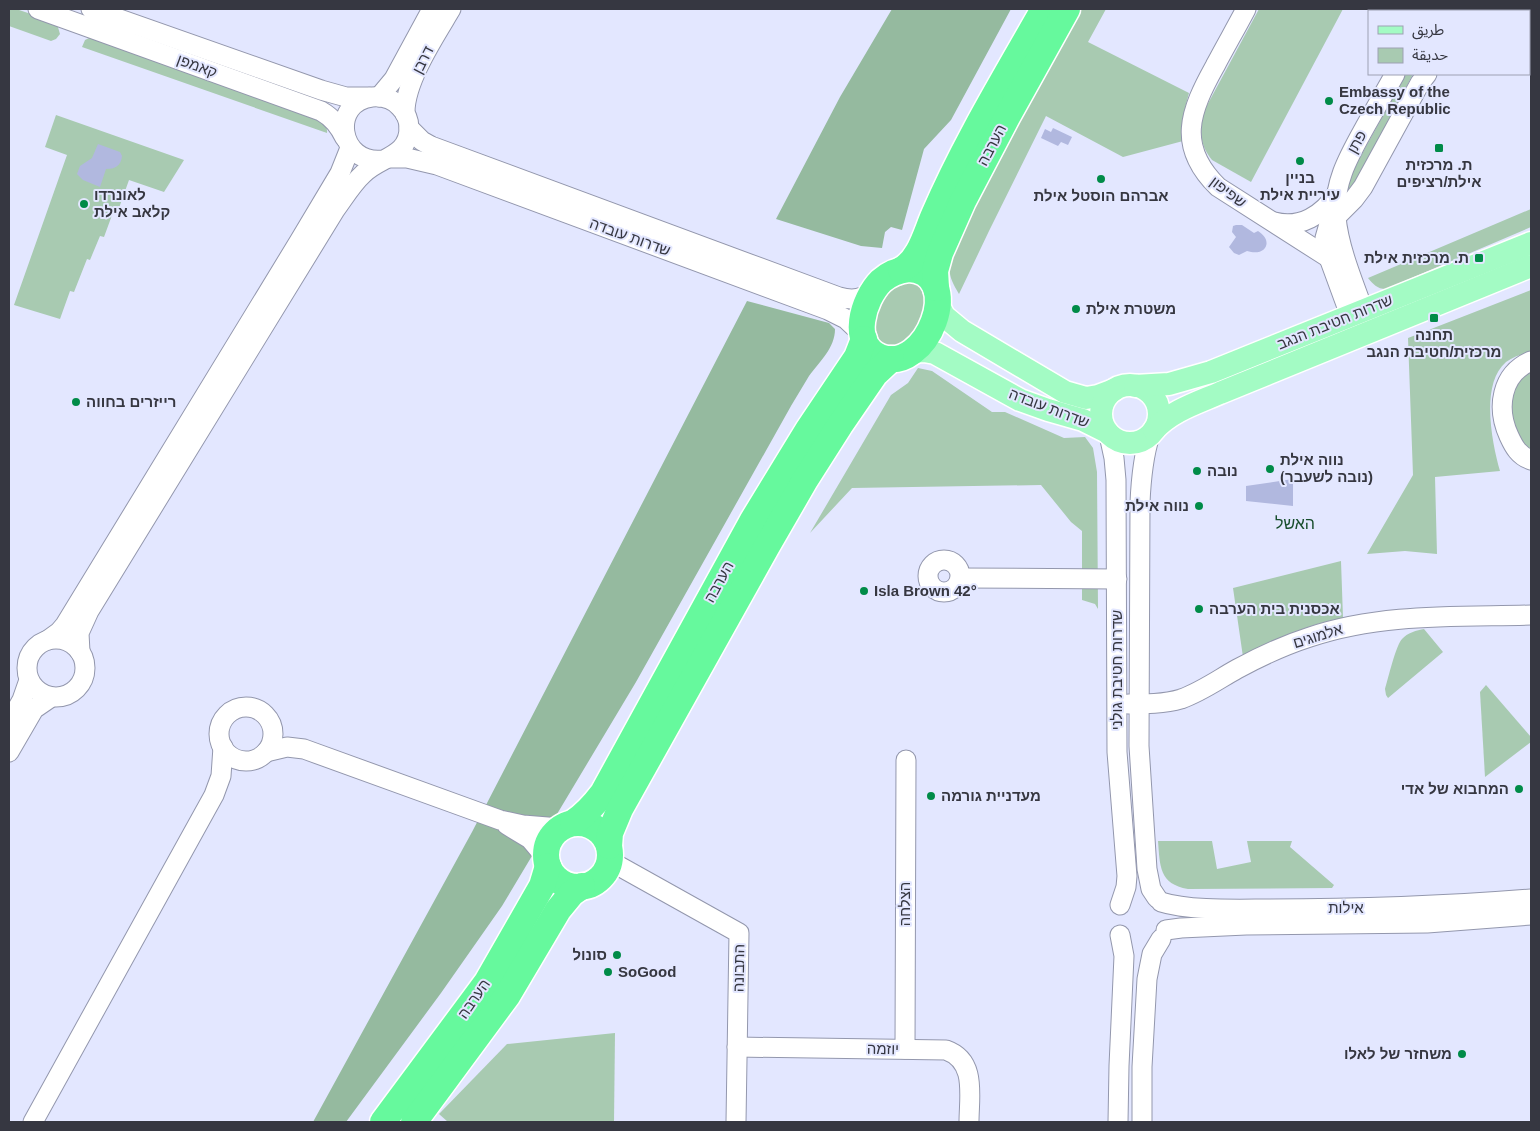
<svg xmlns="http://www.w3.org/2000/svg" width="1540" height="1131" viewBox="0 0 1540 1131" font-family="Helvetica,'Noto Sans Arabic',Heebo,sans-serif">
<rect width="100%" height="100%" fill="#e3e7ff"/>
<g fill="#a8cab1">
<path d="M9 9H16L52 21 57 24 60 34 56 39 51 41 9 26Z"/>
<path d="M1079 9H1106L1088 42 1189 93 1183 116V141L1123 157 1046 116 989 231 959 294C950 279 947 272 952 255L1008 138Z"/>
<path d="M1259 9H1343L1251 182 1212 160C1199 145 1199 128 1205 109Z"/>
<path d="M93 36 315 114C321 120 328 124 327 133L82 47 85 40Z"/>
<path d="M1406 74H1413L1354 186 1347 194V183L1352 172Z"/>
<path d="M56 115 184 160 164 192 129 180 119 208 115 207 104 237 100 236 90 260 87 259 74 292 70 291 60 319 14 305 67 155 45 147Z"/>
<path d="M1531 209V227L1386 289C1377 289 1373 284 1368 278Z"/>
<path d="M918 279 929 303 908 344 881 348 878 345 871 317 892 284Z"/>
<path d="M1531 290V352C1522 354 1514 356 1506 362 1480 384 1492 443 1500 471L1435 477 1437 554 1405 551 1367 554 1413 475 1408 338Z"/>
<path d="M918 368 932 371 992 412H1005L1064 438 1085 437 1093 448 1097 472 1098 609 1095 604 1082 600V531L1071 522 1041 485 852 488 810 533 891 395 908 383Z"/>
<path d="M1531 370V452C1515 440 1509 417 1510 398 1511 387 1522 375 1531 370Z"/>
<path d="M1341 561 1343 618C1307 624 1276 640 1243 657L1233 588Z"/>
<path d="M1424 629 1443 652 1388 698 1386 695 1385 689C1388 679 1396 645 1402 639 1407 633 1417 630 1424 629Z"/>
<path d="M1486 685 1531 737V742L1485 777 1480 692Z"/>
<path d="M1158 841H1212L1217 869 1251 862 1247 841H1292L1290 847 1334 885 1332 888 1188 889C1159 884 1160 866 1158 841Z"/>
<path d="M615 1033 614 1122H448L439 1114 507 1044Z"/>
</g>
<g fill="#95ba9f">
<path d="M892 9H1011L951 120 924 149 902 230 891 227 885 232 882 248 861 246 776 219 840 97Z"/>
<path d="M747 301 829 323 835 329C835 348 820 361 809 376 803 386 797 396 791 406L636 682 502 906 441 993 346 1122H313L472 832Z"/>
</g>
<g fill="#b1b8df">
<path d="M1053 128 1072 137 1068 145 1061 142 1058 146 1041 138 1045 129 1051 132Z"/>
<path d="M98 144 120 152 122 156C121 166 115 169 106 169L100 187 83 180 77 174 80 166 92 158Z"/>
<path d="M1236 225H1242L1254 233 1258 231C1274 241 1266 257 1247 251L1239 255 1234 253 1229 247 1236 237 1232 232 1233 226Z"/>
<path d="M1293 479V506L1246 501V486Z"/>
</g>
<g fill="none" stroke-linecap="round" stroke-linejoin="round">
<defs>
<g id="minor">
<path d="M38 9 321 111C333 118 339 126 345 138"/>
<path d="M91 9 321 90 346 97H369"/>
<path d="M1246 9C1236 28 1225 47 1215 66 1190 111 1176 146 1218 187L1329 258"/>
<path d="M1438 11 1441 9"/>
<path d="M1520 11 1523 9"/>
<path d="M1529 26H1531"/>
<path d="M379 97 394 79 432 9"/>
<path d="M405 114C404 82 435 36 451 9"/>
<path d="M409 128 422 141 431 146 839 297C854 301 863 299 874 289"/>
<path d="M389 158H407L437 165 828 310 846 319 863 335"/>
<path d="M1274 222C1300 229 1323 215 1337 193"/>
<path d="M1368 323C1357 291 1339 251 1336 217 1333 183 1349 156 1365 127 1375 109 1385 92 1395 74"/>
<path d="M1355 329 1329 258 1325 238 1329 224 1354 199 1363 187 1420 83 1427 74"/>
<path d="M1531 361C1501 374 1496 408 1509 436 1514 447 1519 456 1531 460"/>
<path d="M1109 435 1114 458 1116 480 1117 752 1127 876 1126 887 1120 905"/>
<path d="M1150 435C1143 457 1141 479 1140 503L1139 746 1147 869 1151 889 1157 898"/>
<circle cx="944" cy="576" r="16"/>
<path d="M960 578 1117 579"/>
<circle cx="56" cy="668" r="29"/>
<path d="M48 640 59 632 65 625 300 240 340 173 350 148"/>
<path d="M80 652 79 633 89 611 335 210C344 198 352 184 363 174 379 157 409 157 409 128 409 120 405 112 400 107 393 99 383 96 372 97 330 102 338 165 383 160"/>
<path d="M1128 704C1145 704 1164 704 1181 699 1201 692 1219 679 1237 669 1261 656 1285 645 1310 637 1381 613 1457 617 1531 615"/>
<circle cx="246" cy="734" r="27"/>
<path d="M9 723 22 700 29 680"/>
<path d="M9 752 34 709 50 698"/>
<path d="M266 752 287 747 304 749 500 820 523 825 560 828"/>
<path d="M507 825 530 839 546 858"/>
<path d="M610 861 739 933 736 1122"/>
<path d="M1161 902C1189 911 1239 909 1270 909 1357 909 1444 906 1531 899"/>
<path d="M1166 930 1181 928 1246 925 1427 923 1531 915"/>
<path d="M737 1047 946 1050C977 1061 969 1096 969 1122"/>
<path d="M905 1049 906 760"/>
<path d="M33 1122 214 795 221 776 223 747"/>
<path d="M1118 1122 1119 1066 1124 956 1120 935"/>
<path d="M1142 1122V1067L1147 979 1152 954 1161 939"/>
</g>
<g id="major">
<path d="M938 304 944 316 962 331 1065 392 1086 398 1098 396 1114 390"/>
<path d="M910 352 924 351 935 353 1020 400 1048 410 1083 420 1107 432"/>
<circle cx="1130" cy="414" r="29"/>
<path d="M1135 386 1169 384 1211 372 1531 243"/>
<path d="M1154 430C1171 411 1197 403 1220 393L1531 266"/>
</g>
<g id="highway">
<path d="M909 269C967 272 927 376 880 357 849 344 863 299 881 281 889 274 898 270 909 269Z"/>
<path d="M901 270C920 260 926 233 934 215 965 143 1006 76 1044 9"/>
<path d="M936 288 935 271 940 253 963 201 1007 117 1067 9"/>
<circle cx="578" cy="855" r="32"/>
<path d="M573 823C586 814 594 805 603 793L753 520 808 430 857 357 864 339"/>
<path d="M609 846 610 833 620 809 767 546 805 480 840 425 875 374 891 359"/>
<path d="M383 1122 487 982 542 886 548 866"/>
<path d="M414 1122 507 996 558 910 572 893 582 886"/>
</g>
</defs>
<use href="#minor" stroke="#9397ad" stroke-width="21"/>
<use href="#major" stroke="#fff" stroke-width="25"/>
<use href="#highway" stroke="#fff" stroke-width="29"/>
<use href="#minor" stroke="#fff" stroke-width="19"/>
<use href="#major" stroke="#a3fbc4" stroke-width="22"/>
<use href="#highway" stroke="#66f99d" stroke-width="26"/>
</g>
<g fill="#008b48" stroke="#e3e7ff" stroke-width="2">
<circle cx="1329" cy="101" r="5"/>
<rect x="1434" y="143" width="10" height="10" rx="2.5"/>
<circle cx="1300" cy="161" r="5"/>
<circle cx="1101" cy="179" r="5"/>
<circle cx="84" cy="204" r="5"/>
<rect x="1474" y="253" width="10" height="10" rx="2.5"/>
<circle cx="1076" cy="309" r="5"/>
<rect x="1429" y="313" width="10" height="10" rx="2.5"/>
<circle cx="76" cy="402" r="5"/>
<circle cx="1270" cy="469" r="5"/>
<circle cx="1197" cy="471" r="5"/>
<circle cx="1199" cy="506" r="5"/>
<circle cx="864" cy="591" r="5"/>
<circle cx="1199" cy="609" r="5"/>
<circle cx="1519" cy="789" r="5"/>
<circle cx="931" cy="796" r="5"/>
<circle cx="617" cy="955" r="5"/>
<circle cx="608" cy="972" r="5"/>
<circle cx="1462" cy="1054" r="5"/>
</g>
<g text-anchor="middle" stroke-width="4" stroke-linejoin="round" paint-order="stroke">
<g font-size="15" fill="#363741" stroke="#e3e7ff">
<text transform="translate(423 60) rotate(-63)" y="5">דרבן</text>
<text transform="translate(197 66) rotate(20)" y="5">קאמפן</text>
<text transform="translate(1357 142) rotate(-61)" y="5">פתן</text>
<text transform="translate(992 145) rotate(-62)" y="5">הערבה</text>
<text transform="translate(1228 192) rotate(37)" y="5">שפיפון</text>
<text transform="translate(630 237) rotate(20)" y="5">שדרות עובדה</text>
<text transform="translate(1335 322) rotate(-22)" y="5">שדרות חטיבת הנגב</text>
<text transform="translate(1049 408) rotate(21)" y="5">שדרות עובדה</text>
<text transform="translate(719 582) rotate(-61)" y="5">הערבה</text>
<text transform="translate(1318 636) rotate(-17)" y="5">אלמוגים</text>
<text transform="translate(1117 670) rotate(-90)" y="5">שדרות חטיבת גולני</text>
<text transform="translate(905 904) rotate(-90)" y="5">הצלחה</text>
<text x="1346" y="913">אילות</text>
<text transform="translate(739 968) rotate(-89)" y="5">התבונה</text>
<text transform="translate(474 999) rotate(-55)" y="5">הערבה</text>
<text transform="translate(883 1049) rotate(1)" y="5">יוזמה</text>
</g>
<g font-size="15" font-weight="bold" fill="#363741" stroke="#e3e7ff" text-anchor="start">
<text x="1339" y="97">Embassy of the<tspan x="1339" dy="17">Czech Republic</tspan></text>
<text x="1439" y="170" text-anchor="middle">ת. מרכזית<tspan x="1439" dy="17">אילת/רציפים</tspan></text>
<text x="1300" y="183" text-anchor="middle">בניין<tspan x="1300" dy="17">עיריית אילת</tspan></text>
<text x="94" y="200">לאונרדו<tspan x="94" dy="17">קלאב אילת</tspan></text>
<text x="1101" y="201" text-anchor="middle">אברהם הוסטל אילת</text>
<text x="1469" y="263" text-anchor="end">ת. מרכזית אילת</text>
<text x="1086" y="314">משטרת אילת</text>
<text x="1434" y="340" text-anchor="middle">תחנה<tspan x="1434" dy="17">מרכזית/חטיבת הנגב</tspan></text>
<text x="86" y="407">רייזרים בחווה</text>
<text x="1280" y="465">נווה אילת<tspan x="1280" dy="17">(נובה לשעבר)</tspan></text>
<text x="1207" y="476">נובה</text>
<text x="1189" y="511" text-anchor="end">נווה אילת</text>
<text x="874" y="596">Isla Brown 42°</text>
<text x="1209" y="614">אכסנית בית הערבה</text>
<text x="1509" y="794" text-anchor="end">המחבוא של אדי</text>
<text x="941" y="801">מעדניית גורמה</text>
<text x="607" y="960" text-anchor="end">סונול</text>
<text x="618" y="977">SoGood</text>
<text x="1452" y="1059" text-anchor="end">משחזר של לאלו</text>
</g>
<g font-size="16" fill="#184e2d" stroke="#e3e7ff">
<text x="1295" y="529">האשל</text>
</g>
</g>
<rect width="1540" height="1131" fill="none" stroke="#363741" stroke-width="20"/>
<rect x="1368" y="10" width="162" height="65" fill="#e3e7ff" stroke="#9ea1b3"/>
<rect x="1378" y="26" width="25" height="8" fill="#a3fbc4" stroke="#9ea1b3"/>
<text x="1412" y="35" font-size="15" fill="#363741">طريق</text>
<rect x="1378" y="48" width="25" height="15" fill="#a8cab1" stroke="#9ea1b3"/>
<text x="1412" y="60" font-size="15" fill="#363741">حديقة</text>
</svg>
